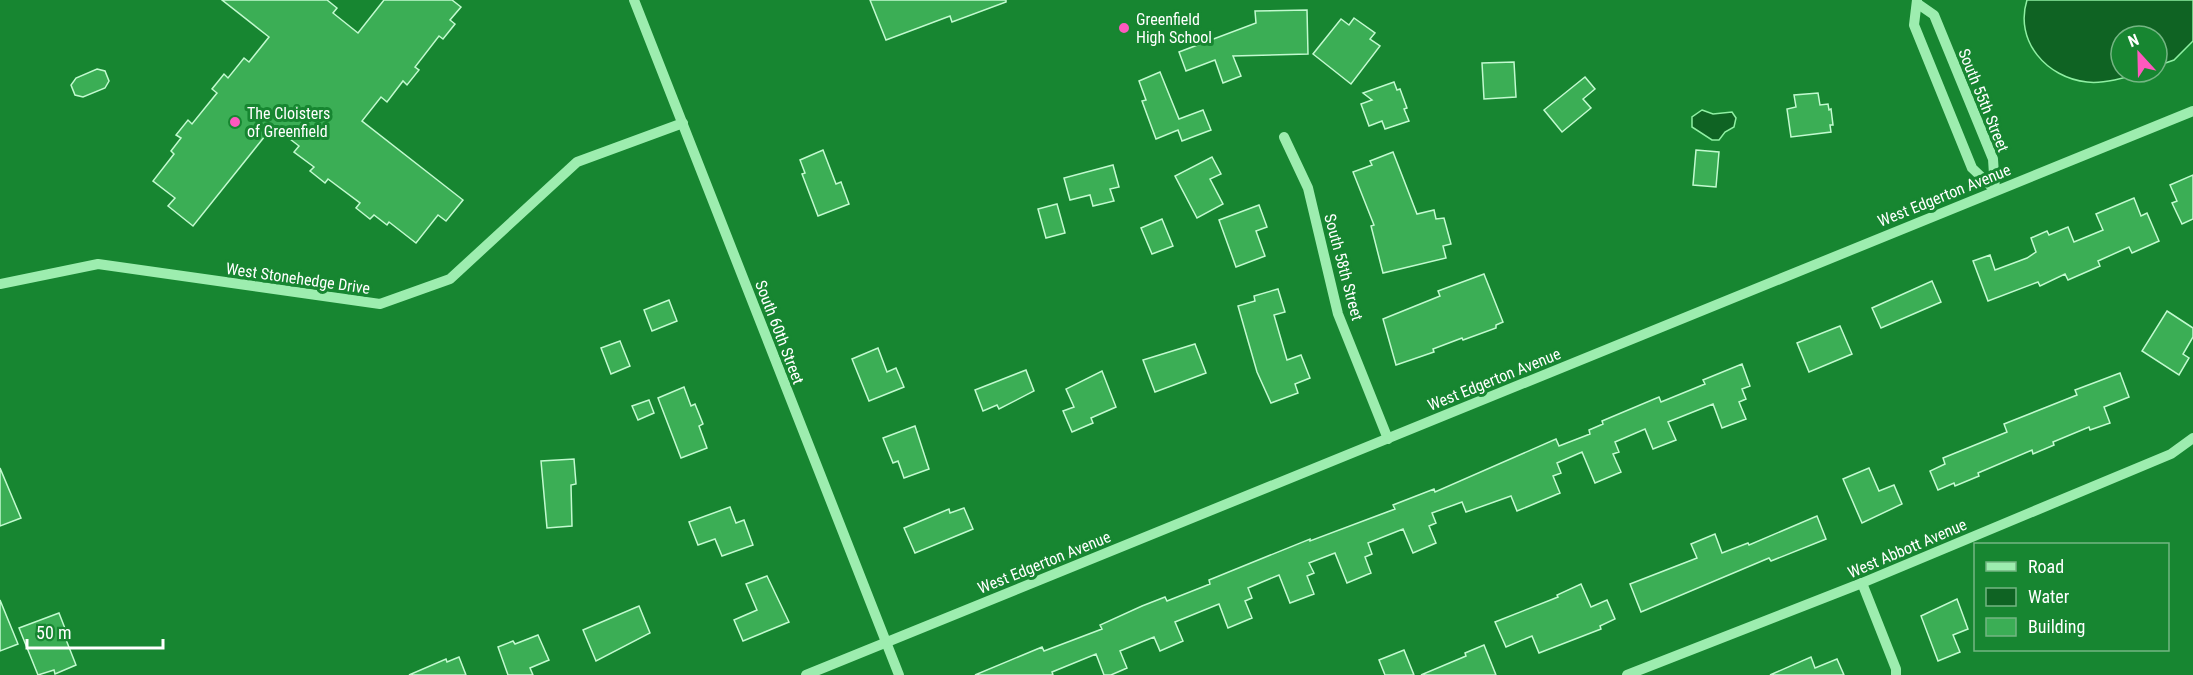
<svg xmlns="http://www.w3.org/2000/svg" width="2193" height="675" viewBox="0 0 2193 675" font-family="'Roboto Condensed',sans-serif">
<rect width="100%" height="100%" fill="#178631"/>
<g fill="#0f6323" stroke="#8ff0a3" stroke-width="1.5">
<path d="M2027 0H2193V41L2174 60 2157 66V36H2121V72H2142C2127 78 2102 84 2087 82 2047 78 2014 41 2027 0Z"/>
<path d="M1702 110 1713 114 1732 112 1736 118 1734 127 1725 132 1719 140H1712L1692 127V117Z"/>
</g>
<g fill="#3bae55" stroke="#c2facf" stroke-width="1.5">
<path d="M222 0H327L337 8 333 13 358 33 384 0H452L461 7 450 20 455 24 443 39 439 36 415 67 419 70 407 85 403 81 387 102 381 97 362 121 463 200 446 221 438 215 416 243 389 222 387 225 374 215 370 219 356 208 360 203 328 179 325 183 310 171 314 167 294 152 299 146 273 126 193 226 168 206 175 198 153 181 174 154 171 151 181 138 176 135 188 120 192 124 217 93 212 89 224 74 228 78 244 58 249 62 269 37Z"/>
<path d="M870 0H1006V2L952 22 950 16 886 40Z"/>
<path d="M1307 10 1308 54 1233 56 1241 76 1223 83 1215 60 1186 71 1179 52 1256 23 1255 11Z"/>
<path d="M1354 18 1375 33 1370 39 1380 46 1351 84 1313 54 1341 19 1349 25Z"/>
<path d="M1514 62 1516 97 1484 99 1482 63Z"/>
<path d="M97 69 105 71 109 81 105 88 83 97 75 95 71 85 76 78Z"/>
<path d="M1160 72 1179 119 1203 110 1211 130 1182 141 1178 130 1156 139 1142 101 1146 100 1139 81Z"/>
<path d="M1585 77 1595 89 1583 99 1591 108 1562 132 1544 110Z"/>
<path d="M1394 82 1397 90 1400 89 1407 108 1404 109 1409 121 1385 129 1382 121 1369 126 1361 104 1372 100 1363 93Z"/>
<path d="M1818 93 1820 105 1828 104 1829 110 1831 109 1833 125H1830L1831 132 1791 137 1787 109 1796 107 1794 95Z"/>
<path d="M823 150 836 184 841 182 849 204 818 216 802 174 805 173 800 160Z"/>
<path d="M1696 150 1719 152 1716 187 1693 185Z"/>
<path d="M1393 152 1417 214 1434 210 1436 219 1444 218 1451 244 1443 246 1446 258 1383 273 1371 226 1374 225 1353 172 1372 165 1370 161Z"/>
<path d="M1212 157 1221 174 1210 179 1223 204 1197 218 1175 176Z"/>
<path d="M1113 165 1119 187 1110 189 1114 201 1093 206 1090 195 1070 200 1064 178Z"/>
<path d="M2193 175V219L2182 224 2172 203 2177 201 2170 185Z"/>
<path d="M2134 198 2141 216 2147 213 2159 241 2132 253 2129 247 2098 261 2100 266 2068 280 2065 274 2040 286 2038 282 1988 301 1973 261 1990 255 1995 270 2027 258 2036 252 2031 238 2047 231 2049 235 2068 227 2074 242 2103 230 2096 214Z"/>
<path d="M1057 204 1065 233 1046 238 1038 209Z"/>
<path d="M1259 205 1267 227 1256 231 1265 256 1236 267 1219 220Z"/>
<path d="M1162 219 1173 246 1152 254 1141 228Z"/>
<path d="M1484 274 1503 322 1496 325V328L1463 340 1462 338 1433 349 1434 352 1396 365 1383 319 1440 296 1438 291Z"/>
<path d="M1932 281 1941 302 1881 328 1872 308Z"/>
<path d="M1278 289 1285 312 1274 315 1287 360 1301 355 1310 378 1295 384 1298 393 1271 403 1257 372 1238 306 1255 301 1254 296Z"/>
<path d="M669 300 677 321 652 331 644 310Z"/>
<path d="M2167 311 2193 328V337L2183 354 2189 358 2179 375 2142 351Z"/>
<path d="M1840 326 1852 354 1809 372 1797 343Z"/>
<path d="M620 341 630 366 611 374 601 348Z"/>
<path d="M1195 344 1206 373 1155 392 1143 360Z"/>
<path d="M878 348 887 372 896 368 904 387 869 401 852 359Z"/>
<path d="M1742 364 1750 386 1742 389 1746 399 1739 402 1746 419 1722 428 1713 404 1668 422 1676 440 1653 449 1645 429 1615 442 1619 452 1613 454 1621 472 1595 483 1582 452 1557 463 1561 473 1553 476 1560 493 1517 511 1511 496 1466 512 1462 502 1432 513 1436 523 1429 526 1436 543 1413 553 1403 529 1368 543 1372 554 1365 557 1371 573 1347 583 1335 553 1309 563 1314 573 1307 576 1314 594 1290 603 1279 575 1248 588 1252 598 1245 601 1252 618 1228 628 1219 604 1175 622 1183 641 1160 651 1154 637 1120 651 1127 668 1111 675H1104L1096 654 1052 672 1053 675H975L1042 647 1044 651 1102 629 1100 625 1142 606 1165 597 1167 601 1210 584 1209 580 1310 539V541L1395 509 1393 505 1434 489 1435 492 1556 439 1559 446 1590 434 1589 430 1603 424 1602 421 1659 397 1661 402 1705 384 1703 380Z"/>
<path d="M1026 370 1034 391 999 409 997 405 983 411 975 390Z"/>
<path d="M1102 371 1116 407 1091 418 1093 423 1072 432 1063 411 1074 407 1066 389Z"/>
<path d="M2120 373 2129 397 2104 407 2110 423 2090 430 2089 427 2053 442 2054 445 2033 454 2032 450 1978 473 1979 476 1955 486 1954 483 1938 490 1930 471 1945 464 1943 458 2007 432 2004 424 2077 395 2075 390Z"/>
<path d="M684 387 691 406 695 404 703 424 699 426 707 448 681 458 658 398Z"/>
<path d="M649 400 654 413 638 420 632 406Z"/>
<path d="M915 426 929 469 904 478 898 461 893 463 883 438Z"/>
<path d="M574 459 576 484 571 485 572 526 547 528 541 461Z"/>
<path d="M0 468 21 518 0 526Z"/>
<path d="M1869 468 1879 491 1894 485 1902 504 1862 523 1843 479Z"/>
<path d="M730 507 736 523 744 520 753 545 722 556 715 539 698 545 689 522Z"/>
<path d="M964 508 973 529 915 553 904 528 949 509 950 513Z"/>
<path d="M1817 516 1826 539 1771 561 1769 558 1641 612 1630 584 1697 558 1691 544 1715 534 1722 553 1748 543 1749 545Z"/>
<path d="M767 576 789 622 743 641 734 620 757 610 746 584Z"/>
<path d="M1581 584 1591 607 1607 600 1615 619 1600 626 1601 629 1539 653 1532 636 1506 647 1495 622 1558 597 1557 595Z"/>
<path d="M1957 599 1968 629 1953 635 1960 652 1938 661 1921 616Z"/>
<path d="M0 600 18 644 0 651Z"/>
<path d="M639 606 650 633 596 661 583 630Z"/>
<path d="M59 613 66 631 63 632 76 665 55 674 54 670 38 675 19 628Z"/>
<path d="M538 635 549 660 530 668 533 675H508L498 647 513 641 515 644Z"/>
<path d="M1484 645 1496 675H1421L1466 656 1465 653Z"/>
<path d="M1404 650 1414 675H1385L1379 660Z"/>
<path d="M459 657 466 675H409L446 659 447 662Z"/>
<path d="M1811 657 1815 668 1837 659 1844 675H1770Z"/>
</g>
<g fill="none" stroke-linecap="round" stroke-linejoin="round">
<g stroke="#9dedaf" stroke-width="10">
<path d="M634 0 899 675"/>
<path d="M1917 0 1914 25 1972 168 1995 190"/>
<path d="M1918 4 1934 15 1993 159 1995 190"/>
<path d="M1284 137 1308 188 1338 314 1388 439"/>
<path d="M0 284 98 264 380 304 450 279 577 162 683 123"/>
<path d="M1862 583 1896 669V675"/>
<path d="M806 675 2193 111"/>
<path d="M1627 675 1862 583 2171 454 2193 438"/>
</g>
</g>
<g fill="#ff59bf" stroke="#178631" stroke-width="2">
<circle cx="1124" cy="28" r="6"/>
<circle cx="235" cy="122" r="6"/>
</g>
<g text-anchor="middle" stroke-width="6" stroke-linejoin="round" paint-order="stroke">
<g font-size="16" fill="#fff" stroke="#178631" text-anchor="start">
<text x="1136" y="25">Greenfield<tspan x="1136" dy="18">High School</tspan></text>
<text x="247" y="119">The Cloisters<tspan x="247" dy="18">of Greenfield</tspan></text>
</g>
<g font-size="16" fill="#fff" stroke="#178631">
<text transform="translate(1984 100) rotate(68)" y="6">South 55th Street</text>
<text transform="translate(1944 195) rotate(-22)" y="6">West Edgerton Avenue</text>
<text transform="translate(1344 267) rotate(75)" y="6">South 58th Street</text>
<text transform="translate(298 278) rotate(8)" y="6">West Stonehedge Drive</text>
<text transform="translate(780 332) rotate(69)" y="6">South 60th Street</text>
<text transform="translate(1494 379) rotate(-22)" y="6">West Edgerton Avenue</text>
<text transform="translate(1907 548) rotate(-23)" y="6">West Abbott Avenue</text>
<text transform="translate(1044 562) rotate(-22)" y="6">West Edgerton Avenue</text>
</g>
</g>
<rect x="1974" y="543" width="195" height="108" fill="#178631" stroke="#74b683" stroke-width="1.5"/>
<rect x="1986" y="562" width="30" height="9" fill="#9dedaf" stroke="#74b683" stroke-width="1.5"/>
<text x="2028" y="573" font-size="18" fill="#ffffff">Road</text>
<rect x="1986" y="588" width="30" height="18" fill="#0f6323" stroke="#74b683" stroke-width="1.5"/>
<text x="2028" y="603" font-size="18" fill="#ffffff">Water</text>
<rect x="1986" y="618" width="30" height="18" fill="#3bae55" stroke="#74b683" stroke-width="1.5"/>
<text x="2028" y="633" font-size="18" fill="#ffffff">Building</text>
<g transform="translate(2139 54) rotate(338)"><circle r="28" fill="#178631" stroke="#74b683" stroke-width="1.5"/>
<path d="M0-4.5L10 22L0 15L-10 22Z" fill="#ff59bf"/>
<text y="-9" font-size="16" font-weight="bold" text-anchor="middle" fill="#ffffff">N</text>
</g>
<path d="M27 639v9h136v-9" fill="none" stroke="#ffffff" stroke-width="3"/>
<text x="36" y="639" font-size="18" fill="#ffffff" stroke="#178631" stroke-width="4.5" paint-order="stroke">50 m</text>
</svg>
